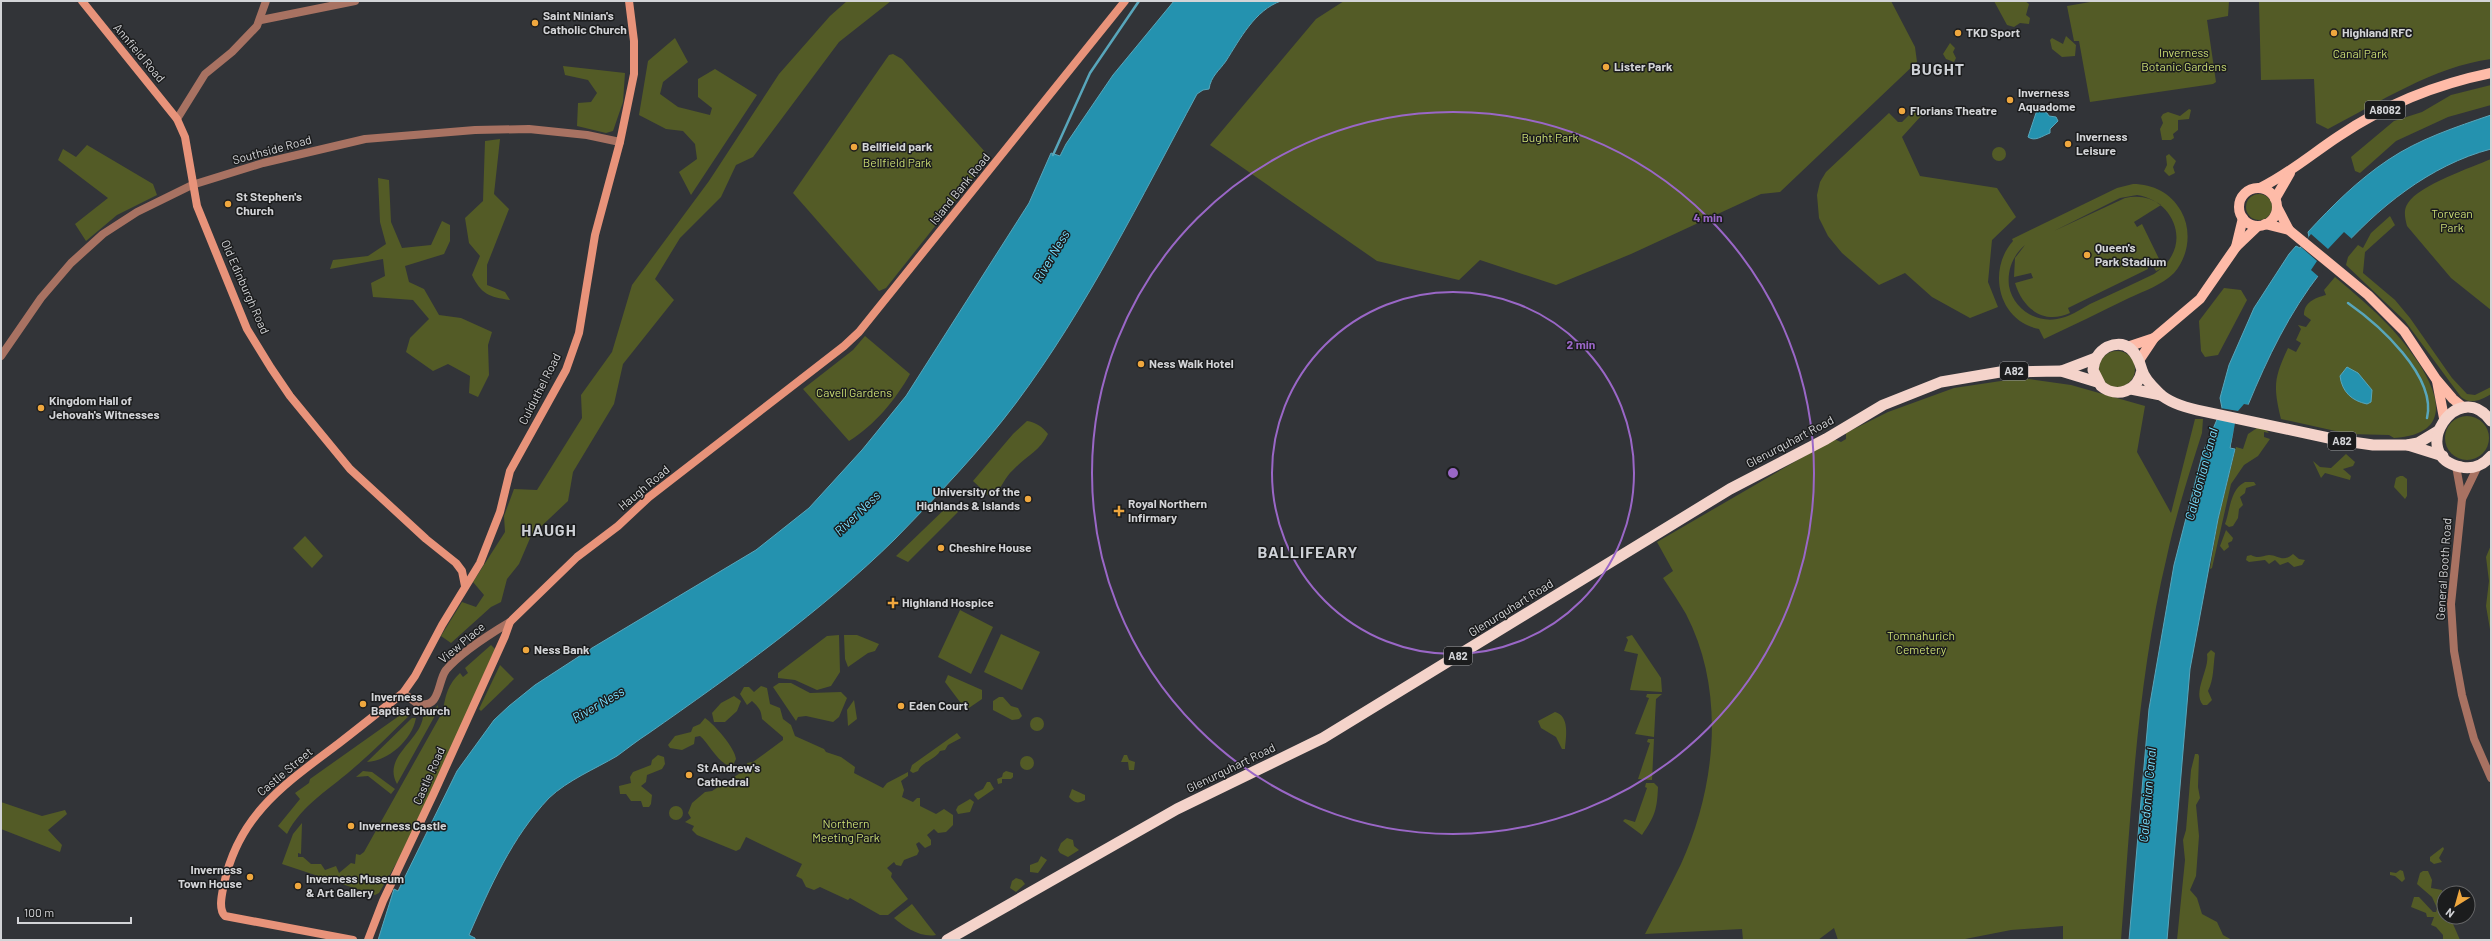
<svg xmlns="http://www.w3.org/2000/svg" width="2492" height="941" viewBox="0 0 2492 941" font-family="Barlow,sans-serif">
<rect width="100%" height="100%" fill="#323438"/>
<g fill="#535b26" fill-rule="evenodd">
<path d="M847 1H891L839 42 753 157 736 165 721 197 680 238 655 279 674 300 623 364 614 404 573 472 568 501 531 536 519 564 507 579 501 602 491 607 451 643 441 636 462 602 476 607 484 595 473 582 505 532 504 516 514 489 537 490 582 418 581 395 612 352 632 285 709 181 779 74 830 16Z"/>
<path d="M1344 1H1891L1915 47 1917 62 1780 192 1761 194 1631 254 1556 285 1480 260 1459 280 1377 261 1210 145 1316 19Z"/>
<path d="M1994 1H2025L2029 4 2026 15 2030 18 2029 24 2020 23 2014 27 2007 25Z"/>
<path d="M2096 1H2229L2228 16 2207 20 2216 82 2213 84 2090 102 2079 41H2074L2067 6Z"/>
<path d="M2259 1H2491V59C2433 67 2380 102 2328 129L2316 123 2314 79 2261 80Z"/>
<path d="M2066 36 2076 45 2075 56 2062 57 2052 49 2050 40 2052 38 2063 44Z"/>
<path d="M675 38 688 62 663 82 660 94 678 107 710 115 712 108 698 97V79L715 69 757 95 691 195 679 172 697 159 695 144 683 131 666 129 639 115 648 61Z"/>
<path d="M1950 43 1955 48 1953 52 1956 58 1954 62 1946 59 1943 54Z"/>
<path d="M893 54 902 59 986 153V162L886 288 879 291 793 193 889 55Z"/>
<path d="M563 66 625 73 623 102 613 131 606 133 577 126 578 103 591 102 597 93 588 80 565 75Z"/>
<path d="M2491 85V105L2448 117 2396 141 2360 173 2355 171 2351 157 2394 121 2422 112 2451 95Z"/>
<path d="M1915 109 1921 116 1902 137 1920 176 1997 188 2016 217 1992 240 1988 282 1998 307 1970 318 1932 297 1905 273 1879 285 1842 253 1828 236 1819 218 1817 195 1820 182 1826 172 1889 113 1898 122H1902Z"/>
<path d="M2189 109 2191 110 2189 119 2178 120V130L2173 134 2174 138 2171 140H2162L2160 129 2163 123 2161 117 2163 114 2168 112 2180 116Z"/>
<path d="M500 139 494 194 509 209 487 265V285L505 292 510 300C489 297 481 294 472 275L480 256 469 243 465 218 483 201 485 141Z"/>
<path d="M87 145 153 184 157 195 117 215 86 241 75 224 108 198 58 160 63 149 76 157Z"/>
<circle cx="1999" cy="154" r="7"/>
<path d="M2169 154 2176 161 2173 167 2175 173 2169 176 2164 171 2167 165 2166 156Z"/>
<path d="M2491 159V310L2451 278 2407 226C2405 218 2403 210 2408 203 2419 185 2473 167 2491 159Z"/>
<path d="M378 178 389 180 391 222 402 248 431 245 442 221 450 225V241L444 254 405 266 409 282 424 289 439 315 461 318 492 332 488 345 489 375 478 397 469 393 470 376 448 364 433 371 406 352 410 338 429 319 413 300 373 297 371 283 385 276 383 259 330 269 333 260 368 256 386 244 380 222Z"/>
<path d="M2133 184C2153 184 2171 193 2181 211 2192 230 2189 256 2174 273 2162 285 2144 291 2129 298 2100 312 2072 326 2044 339L2039 329C1998 321 1987 270 2013 241L2012 239 2117 188ZM2137 195C2172 200 2191 240 2163 267L2142 224 2137 227 2134 222 2161 205C2150 197 2138 195 2125 198L2054 231 2120 198ZM2025 245 2015 258 2014 277 2031 273 2033 278 2015 283C2023 309 2044 325 2070 313L2068 308 2148 269 2147 266 2152 264 2156 271 2162 268 2154 274C2133 284 2112 294 2090 304 2080 310 2069 317 2057 319 2035 323 2013 308 2009 286 2007 270 2013 255 2025 245Z"/>
<circle cx="2259" cy="207" r="13"/>
<path d="M2390 216 2396 227 2395 225 2365 252 2363 273 2395 300 2410 318 2452 378 2467 394 2475 395 2491 387V394C2481 400 2471 405 2461 397L2405 321 2346 265 2348 257 2358 245 2363 248 2371 233Z"/>
<path d="M2335 277C2354 293 2373 309 2390 327 2419 358 2475 433 2394 438L2389 435 2349 434 2281 419C2273 386 2274 378 2288 348L2296 352 2301 343 2296 340 2301 329 2298 325 2306 327 2311 320 2304 315C2304 302 2315 298 2326 295L2324 290Z"/>
<path d="M2224 288 2241 290 2247 300 2218 355 2205 357 2201 351 2199 321Z"/>
<path d="M865 336 910 374C896 399 875 425 849 441L803 389 853 350Z"/>
<circle cx="2117" cy="369" r="18"/>
<path d="M2021 378 2071 385 2145 406 2137 452 2171 513 2195 419H2203L2202 433C2189 474 2176 514 2167 556 2137 681 2131 812 2121 940H2063V926L2011 930 1960 940H1838L1834 928 1818 940H1743L1742 929 1645 934C1657 910 1670 887 1681 864 1716 787 1726 691 1686 614 1679 602 1671 590 1663 578L1673 571 1657 542 1834 439 1841 442 1846 439V433L1888 412 1954 388Z"/>
<circle cx="2467" cy="438" r="22"/>
<path d="M1027 421C1035 422 1043 427 1048 434 1040 451 1025 457 1013 470 1005 477 1001 488 995 496L990 497 973 481 1013 434Z"/>
<path d="M2257 428 2265 429 2269 433 2264 432V437L2270 439 2258 456 2244 465 2231 484 2212 568 2210 569 2218 520 2236 447 2243 449 2248 434Z"/>
<path d="M2346 454 2355 462 2353 466 2343 469 2351 476 2350 480 2325 473 2321 478 2313 461 2320 467 2331 468Z"/>
<path d="M2400 476H2403L2407 479V496L2405 499 2394 487 2396 478Z"/>
<path d="M2245 482H2254L2256 485 2246 488 2245 493 2240 497 2243 505 2239 509 2238 518 2233 526 2229 527 2225 524C2230 511 2230 489 2245 482Z"/>
<path d="M950 504 958 512 908 562 896 556Z"/>
<path d="M2226 530 2233 538 2232 541 2228 543 2229 547 2224 551 2220 546Z"/>
<path d="M305 536 323 556 312 568 293 548Z"/>
<path d="M2491 545V635L2486 606 2489 581 2486 557Z"/>
<path d="M2293 554 2299 559 2305 560 2302 565 2294 567 2288 562 2280 565 2275 560 2269 564 2265 560 2249 562 2246 560 2247 556 2251 555C2258 559 2262 556 2269 555 2278 555 2283 563 2293 554Z"/>
<path d="M960 610 993 627 971 674 938 657Z"/>
<path d="M1001 634 1040 652 1022 690 984 672Z"/>
<path d="M839 635 840 672 831 686 817 690 795 680 778 678V673L827 636Z"/>
<path d="M844 635H857L879 644 875 651 868 653 848 667 845 659Z"/>
<path d="M1632 635 1661 678 1662 692 1630 690 1638 654 1624 651 1628 640 1626 637Z"/>
<path d="M491 645 495 649C458 730 426 817 379 893L375 895 282 864 293 834 302 823 301 854 298 853V857H303L311 864H321L325 870 336 866 339 873 351 863 355 864 356 854 360 855 364 852 443 711C445 696 448 684 460 673L463 677 468 673 465 668Z"/>
<path d="M2211 650 2215 653C2213 667 2214 679 2208 691L2212 700 2207 705H2203C2192 692 2210 669 2207 654Z"/>
<path d="M500 665 514 679 481 711 479 709Z"/>
<path d="M948 675 982 690V699L966 710 945 682Z"/>
<path d="M779 683H791L810 693 841 692 847 698 839 717 833 722 806 716 798 717 796 721 773 687Z"/>
<path d="M761 686 767 688 770 704 780 708 783 719 791 725 795 736 824 749 826 752 841 757 855 767 854 773 883 788 887 783 908 772V776L901 781 904 790 902 797 913 802 917 798H920V806L936 814 944 809 953 815V825L946 832 938 833 934 829 927 835 931 840V845L925 848 919 842 916 844 919 851 917 855 904 860 901 866 896 865 894 862 887 868 892 873 891 877 908 899 888 915H880L850 898 848 900 820 887 814 890 806 887 802 879 796 876 802 864 746 837 740 849 736 851 697 835 692 830 694 826 685 822 691 818 688 813 692 803 705 792 712 791 748 768 747 763 753 762 783 740V737L762 719C761 709 759 708 752 701L747 705 740 694 744 687H749L754 692Z"/>
<path d="M1647 694H1662L1656 699 1654 737 1635 734 1649 698 1646 697Z"/>
<path d="M734 696 741 701 737 711 725 722H714L712 713 721 703Z"/>
<path d="M999 697H1003L1011 706 1018 708 1022 716 1019 719 1012 720 993 710V701Z"/>
<path d="M854 700 857 719 848 726 847 710Z"/>
<path d="M438 705 437 712 397 784C382 757 420 741 423 717L429 715Z"/>
<path d="M406 711 410 715C392 732 375 750 356 766 332 788 302 804 287 834L278 826 300 799 295 793 309 783 310 779Z"/>
<path d="M1555 712C1570 716 1566 737 1565 749H1562L1556 737 1541 728 1538 721Z"/>
<circle cx="1037" cy="724" r="7"/>
<path d="M412 718H416C412 740 388 761 367 762Z"/>
<path d="M705 718C715 725 735 748 736 759L733 765C721 769 709 743 700 736L695 737 694 744 682 750 670 748 668 745 675 736 691 732 693 727 700 724Z"/>
<path d="M957 733 961 738 948 745 945 750 940 751C935 760 921 762 918 771L913 773 910 771 912 765Z"/>
<path d="M1648 739H1654L1652 780 1638 779 1650 743 1647 742Z"/>
<path d="M2195 754H2198L2199 756 2198 787 2200 798 2196 805 2199 836 2196 876 2190 890 2197 898 2202 914 2217 922 2223 935 2232 940H2177L2185 860 2183 840 2186 830 2191 770Z"/>
<path d="M658 755 664 757 665 764 662 769 647 775 646 782 641 786 652 795 651 804 649 807H643L641 801H631L626 794H620L619 786 631 783 630 777 633 772 651 765 652 760Z"/>
<path d="M1124 755H1127L1129 760 1135 762 1134 770H1129L1128 762H1121Z"/>
<circle cx="1027" cy="763" r="7"/>
<path d="M363 771 372 772 395 789 391 794 368 776 356 777Z"/>
<path d="M1006 771 1013 773V777L1011 779H1002V783L998 784 997 779 1002 777 1003 773Z"/>
<path d="M987 782H990L994 789 978 800 974 795 975 793 983 789Z"/>
<path d="M1646 783H1654L1658 787C1657 810 1655 816 1642 835L1623 821 1625 819 1635 822 1647 788 1645 787Z"/>
<path d="M1072 789 1085 795V800C1078 804 1074 803 1069 797Z"/>
<path d="M970 799 974 802 970 812 958 814 956 810 958 806Z"/>
<path d="M1 802 42 816 65 810 67 814 48 830 62 845 60 852 1 829Z"/>
<circle cx="676" cy="813" r="7"/>
<path d="M1067 838 1073 840 1074 846 1079 850 1068 857 1060 853 1058 850 1061 843Z"/>
<path d="M2443 847 2444 849 2439 858 2442 862 2434 864 2430 861V857Z"/>
<path d="M1041 856 1047 860 1038 873 1030 872V865L1038 862Z"/>
<path d="M2400 870 2403 871 2405 879 2402 882 2395 876 2390 875V872L2396 873Z"/>
<path d="M2423 871H2428L2432 880 2431 888 2442 890 2444 917H2450L2460 940H2443V935L2436 927 2431 925 2434 917H2427L2426 913 2411 907 2414 897H2419L2433 912H2436L2437 908 2432 897 2417 884 2420 873Z"/>
<path d="M1016 878 1022 880 1025 884 1016 892 1010 888 1012 881Z"/>
<path d="M912 904 936 935C921 938 904 927 894 918Z"/>
</g>
<g fill="#2492af" stroke="#58a6bb">
<path d="M1174 1H1281C1255 10 1240 39 1226 61 1219 71 1211 76 1209 89L1203 90 1197 94C1141 198 1087 308 1016 403 980 451 937 496 895 539 823 610 732 675 649 733 638 740 628 748 617 756 595 769 568 780 549 798 512 837 490 887 469 935L475 938V940H378L394 889 398 891 457 771 494 720 509 706 535 685 592 648 756 550 809 508 862 450 906 396 1029 203 1051 153 1060 156 1066 144 1113 75Z"/>
<path d="M2037 110 2047 113 2049 116 2056 117 2058 121 2050 129V133C2042 136 2035 142 2028 137Z"/>
<path d="M2491 115V149C2430 165 2377 208 2336 255L2329 254 2320 264 2321 272C2289 313 2268 357 2248 405H2244L2238 414 2230 448 2235 449 2218 519 2190 669 2167 940H2129L2149 709 2174 565 2203 452 2222 408 2220 398 2229 365 2254 308 2289 254 2296 246 2300 248 2309 237 2308 232C2332 206 2358 180 2388 160 2419 139 2456 127 2491 115Z"/>
<path d="M2347 367 2358 373 2372 390 2371 402 2367 404C2352 401 2342 392 2340 376Z"/>
</g>
<g fill="#323438">
<path d="M2344 232 2352 239 2337 256H2330L2322 265 2323 272 2319 277 2311 270 2317 261 2301 247 2311 234 2328 249Z"/>
<path d="M2244 404 2250 405 2240 415 2233 446H2231L2235 423 2217 419 2220 408 2238 411Z"/>
</g>
<g fill="none" stroke-linecap="round" stroke-linejoin="round">
<g stroke="#58a6bb" stroke-width="2.5">
<path d="M1053 155 1090 73 1139 1"/>
<path d="M2348 303C2378 324 2437 376 2427 418"/>
</g>
<g stroke="#a87262" stroke-width="8">
<path d="M261 20 355 1"/>
<path d="M177 119 205 74 232 52 257 26 266 1"/>
<path d="M1 356 41 298 71 263 103 234 137 212 192 185 263 163 365 139 475 130 529 129 587 135 620 142"/>
<path d="M2456 466 2462 499 2451 604 2454 651 2462 695 2474 739 2491 778"/>
<path d="M2462 499 2478 466"/>
<path d="M403 693 418 704C441 709 437 682 446 670 461 652 490 634 510 622"/>
</g>
<g stroke="#e8937a" stroke-width="8">
<path d="M82 1 177 119 185 137 197 206 247 329 271 368 290 396 350 469 426 539 456 563 462 571 465 586"/>
<path d="M353 940 225 916C218 909 222 894 224 884 239 814 285 784 338 744 360 727 381 710 403 693L415 676 442 625 480 563 500 512 510 471 566 370 579 333 595 235 620 142 634 74V41L629 1"/>
<path d="M368 940 383 901 434 793 505 636 510 622 577 557 618 526 649 497 844 346 859 332 1125 1"/>
</g>
<g stroke="#febba8" stroke-width="10">
<path d="M2260 188C2289 174 2313 153 2339 136 2385 105 2437 84 2491 73"/>
<circle cx="2258" cy="207" r="19"/>
<path d="M2275 199 2290 173"/>
<path d="M2277 207 2289 230"/>
<path d="M2265 224 2289 230 2368 295 2404 331 2436 379 2453 399 2464 408"/>
<path d="M2236 247 2243 218"/>
<path d="M2127 347 2154 338"/>
<path d="M2140 359 2154 338 2200 299 2236 247 2258 226"/>
<path d="M2437 381 2444 418"/>
</g>
<g stroke="#f4d3ca" stroke-width="11">
<path d="M2142 370C2138 391 2117 399 2101 386L2093 370C2094 360 2098 352 2107 347 2128 338 2137 353 2142 370 2144 379 2154 388 2160 394 2170 403 2184 407 2197 410L2338 440 2373 445H2407L2418 443 2438 431"/>
<path d="M2062 371 2096 358"/>
<path d="M2131 389 2161 395"/>
<path d="M2491 421C2458 375 2406 456 2461 467 2473 470 2484 464 2491 456"/>
<path d="M2408 445 2443 456"/>
<path d="M947 940 1177 809 1323 738 1730 489 1826 439 1883 405 1941 382 2000 372 2061 371 2097 382"/>
</g>
</g>
<g fill="none" stroke="#9a67c7" stroke-width="2">
<circle cx="1453" cy="473" r="181"/>
<circle cx="1453" cy="473" r="361"/>
</g>
<g fill="#efa73e" stroke="#1b1c1d" stroke-width="1.5">
<circle cx="535" cy="23" r="4"/>
<circle cx="1958" cy="33" r="4"/>
<circle cx="2334" cy="33" r="4"/>
<circle cx="1606" cy="67" r="4"/>
<circle cx="2010" cy="100" r="4"/>
<circle cx="1902" cy="111" r="4"/>
<circle cx="2068" cy="144" r="4"/>
<circle cx="854" cy="147" r="4"/>
<circle cx="228" cy="204" r="4"/>
<circle cx="2087" cy="255" r="4"/>
<circle cx="1141" cy="364" r="4"/>
<circle cx="41" cy="408" r="4"/>
<circle cx="1028" cy="499" r="4"/>
<path d="M1117 505h4v4h4v4h-4v4h-4v-4h-4v-4h4z"/>
<circle cx="941" cy="548" r="4"/>
<path d="M891 597h4v4h4v4h-4v4h-4v-4h-4v-4h4z"/>
<circle cx="526" cy="650" r="4"/>
<circle cx="363" cy="704" r="4"/>
<circle cx="901" cy="706" r="4"/>
<circle cx="689" cy="775" r="4"/>
<circle cx="351" cy="826" r="4"/>
<circle cx="250" cy="877" r="4"/>
<circle cx="298" cy="886" r="4"/>
</g>
<g text-anchor="middle" stroke-width="3" stroke-linejoin="round" paint-order="stroke">
<g fill="#1b1c1d" stroke="#9c9d9f" stroke-width="1">
<rect x="2365" y="101" width="40" height="18" rx="3"/>
<rect x="2000" y="362" width="28" height="18" rx="3"/>
<rect x="2328" y="432" width="28" height="18" rx="3"/>
<rect x="1444" y="647" width="28" height="18" rx="3"/>
</g>
<g font-size="11" font-weight="bold" fill="#d3d4d7">
<text x="2385" y="114">A8082</text>
<text x="2014" y="375">A82</text>
<text x="2342" y="445">A82</text>
<text x="1458" y="660">A82</text>
</g>
<g font-size="12" font-weight="bold" fill="#d3d4d7" stroke="#1b1c1d" text-anchor="start">
<text x="543" y="20">Saint Ninian's<tspan x="543" dy="14">Catholic Church</tspan></text>
<text x="1966" y="37">TKD Sport</text>
<text x="2342" y="37">Highland RFC</text>
<text x="1614" y="71">Lister Park</text>
<text x="2018" y="97">Inverness<tspan x="2018" dy="14">Aquadome</tspan></text>
<text x="1910" y="115">Florians Theatre</text>
<text x="2076" y="141">Inverness<tspan x="2076" dy="14">Leisure</tspan></text>
<text x="862" y="151">Bellfield park</text>
<text x="236" y="201">St Stephen's<tspan x="236" dy="14">Church</tspan></text>
<text x="2095" y="252">Queen's<tspan x="2095" dy="14">Park Stadium</tspan></text>
<text x="1149" y="368">Ness Walk Hotel</text>
<text x="49" y="405">Kingdom Hall of<tspan x="49" dy="14">Jehovah's Witnesses</tspan></text>
<text x="1020" y="496" text-anchor="end">University of the<tspan x="1020" dy="14">Highlands &amp; Islands</tspan></text>
<text x="1128" y="508">Royal Northern<tspan x="1128" dy="14">Infirmary</tspan></text>
<text x="949" y="552">Cheshire House</text>
<text x="902" y="607">Highland Hospice</text>
<text x="534" y="654">Ness Bank</text>
<text x="371" y="701">Inverness<tspan x="371" dy="14">Baptist Church</tspan></text>
<text x="909" y="710">Eden Court</text>
<text x="697" y="772">St Andrew's<tspan x="697" dy="14">Cathedral</tspan></text>
<text x="359" y="830">Inverness Castle</text>
<text x="242" y="874" text-anchor="end">Inverness<tspan x="242" dy="14">Town House</tspan></text>
<text x="306" y="883">Inverness Museum<tspan x="306" dy="14">&amp; Art Gallery</tspan></text>
</g>
<g font-size="12" fill="#d3d4d7" stroke="#1b1c1d">
<text transform="translate(139 53) rotate(50)" y="4">Annfield Road</text>
<text transform="translate(272 150) rotate(-15)" y="4">Southside Road</text>
<text transform="translate(960 189) rotate(-51)" y="4">Island Bank Road</text>
<text transform="translate(245 287) rotate(66)" y="4">Old Edinburgh Road</text>
<text transform="translate(540 389) rotate(-63)" y="4">Culduthel Road</text>
<text transform="translate(1790 442) rotate(-28)" y="4">Glenurquhart Road</text>
<text transform="translate(644 488) rotate(-40)" y="4">Haugh Road</text>
<text transform="translate(2444 569) rotate(-86)" y="4">General Booth Road</text>
<text transform="translate(1511 608) rotate(-32)" y="4">Glenurquhart Road</text>
<text transform="translate(462 643) rotate(-40)" y="4">View Place</text>
<text transform="translate(1231 768) rotate(-26)" y="4">Glenurquhart Road</text>
<text transform="translate(285 772) rotate(-40)" y="4">Castle Street</text>
<text transform="translate(429 776) rotate(-66)" y="4">Castle Road</text>
</g>
<g font-size="12" fill="#cbdd73" stroke="#1b1c1d">
<text x="2184" y="57">Inverness<tspan x="2184" dy="14">Botanic Gardens</tspan></text>
<text x="2360" y="58">Canal Park</text>
<text x="1550" y="142">Bught Park</text>
<text x="897" y="167">Bellfield Park</text>
<text x="2452" y="218">Torvean<tspan x="2452" dy="14">Park</tspan></text>
<text x="854" y="397">Cavell Gardens</text>
<text x="1921" y="640">Tomnahurich<tspan x="1921" dy="14">Cemetery</tspan></text>
<text x="846" y="828">Northern<tspan x="846" dy="14">Meeting Park</tspan></text>
</g>
<g font-size="13" font-style="italic" fill="#77dfff" stroke="#1b1c1d">
<text transform="translate(1051 256) rotate(-59)" y="5">River Ness</text>
<text transform="translate(2201 474) rotate(-75)" y="5">Caledonian Canal</text>
<text transform="translate(857 513) rotate(-44)" y="5">River Ness</text>
<text transform="translate(598 704) rotate(-30)" y="5">River Ness</text>
<text transform="translate(2147 795) rotate(-85)" y="5">Caledonian Canal</text>
</g>
<g font-size="16" font-weight="bold" letter-spacing="1" fill="#ced1d6" stroke="#1b1c1d">
<text x="1938" y="75">BUGHT</text>
<text x="549" y="536">HAUGH</text>
<text x="1308" y="558">BALLIFEARY</text>
</g>
</g>
<circle cx="1453" cy="473" r="6" fill="#9a67c7" stroke="#1b1c1d" stroke-width="2"/>
<g font-size="12" text-anchor="middle" font-weight="bold" fill="#9a67c7" stroke="#1b1c1d" stroke-width="3" stroke-linejoin="round" paint-order="stroke">
<text x="1708" y="222">4 min</text>
<text x="1581" y="349">2 min</text>
</g>
<rect width="2492" height="941" fill="none" stroke="#d3d4d7" stroke-width="4"/>
<g transform="translate(2456 905) rotate(217)"><circle r="19" fill="#1b1c1d" stroke="#656667"/>
<path d="M0-3L7 15L0 10L-7 15Z" fill="#efa73e"/>
<text y="-6" font-size="11" font-weight="bold" text-anchor="middle" fill="#d3d4d7">N</text>
</g>
<path d="M18 917v6h113v-6" fill="none" stroke="#d3d4d7" stroke-width="2"/>
<text x="24" y="917" font-size="12" fill="#d3d4d7" stroke="#1b1c1d" stroke-width="3" paint-order="stroke">100 m</text>
</svg>
